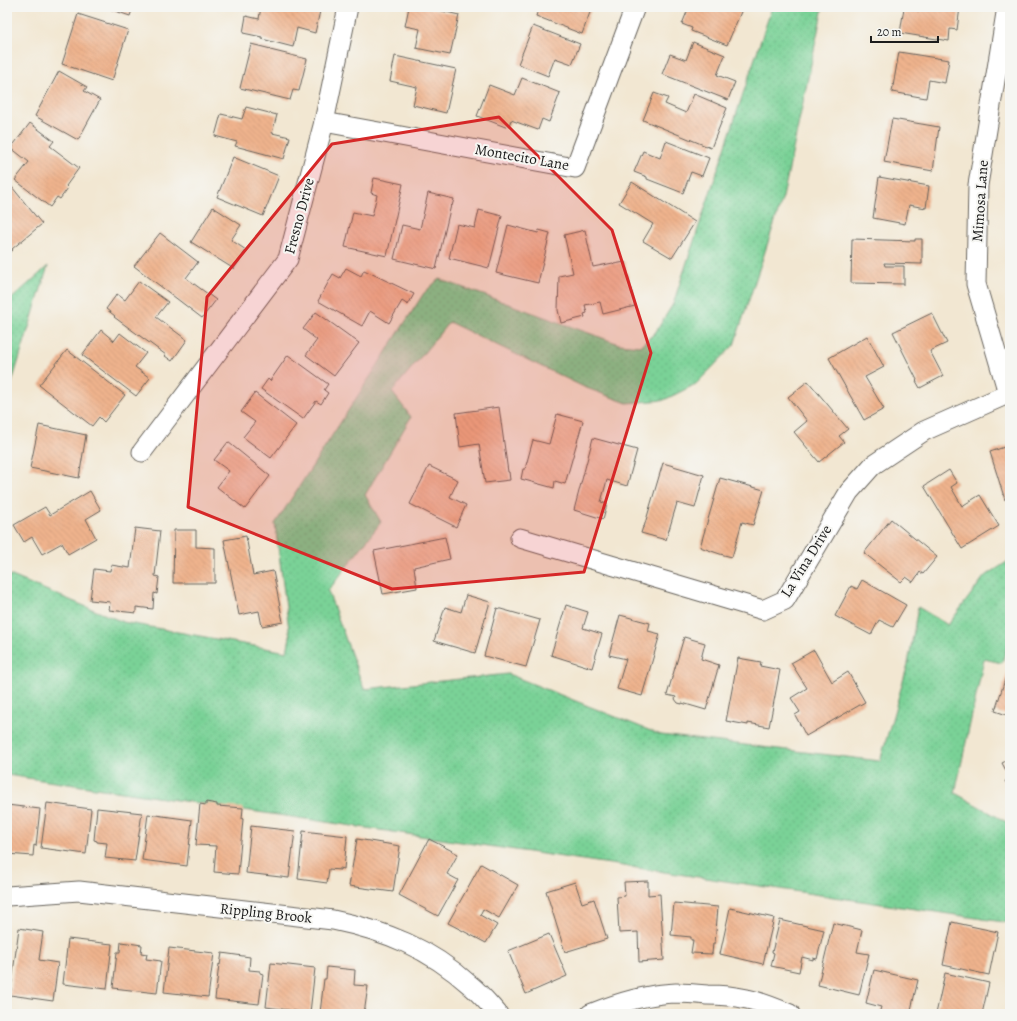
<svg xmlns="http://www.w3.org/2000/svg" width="1017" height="1021" viewBox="0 0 1017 1021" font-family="Alegreya,serif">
<defs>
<pattern id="grass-dots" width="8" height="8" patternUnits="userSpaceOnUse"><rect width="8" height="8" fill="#7ad297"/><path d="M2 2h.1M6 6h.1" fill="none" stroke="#69b482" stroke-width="1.8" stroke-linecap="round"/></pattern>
<pattern id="building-back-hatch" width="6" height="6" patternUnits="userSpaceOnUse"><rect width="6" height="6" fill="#efb38d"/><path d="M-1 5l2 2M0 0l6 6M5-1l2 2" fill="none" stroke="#cc9979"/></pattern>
</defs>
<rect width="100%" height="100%" fill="#f6f6f2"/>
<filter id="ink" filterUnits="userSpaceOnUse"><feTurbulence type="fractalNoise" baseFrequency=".025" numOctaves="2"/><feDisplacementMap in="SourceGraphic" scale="8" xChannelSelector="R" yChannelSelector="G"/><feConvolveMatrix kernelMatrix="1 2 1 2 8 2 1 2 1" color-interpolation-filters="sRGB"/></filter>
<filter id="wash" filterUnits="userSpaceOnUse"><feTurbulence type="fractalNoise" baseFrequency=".012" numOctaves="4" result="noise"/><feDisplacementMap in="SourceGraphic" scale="16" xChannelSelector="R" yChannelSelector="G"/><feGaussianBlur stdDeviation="0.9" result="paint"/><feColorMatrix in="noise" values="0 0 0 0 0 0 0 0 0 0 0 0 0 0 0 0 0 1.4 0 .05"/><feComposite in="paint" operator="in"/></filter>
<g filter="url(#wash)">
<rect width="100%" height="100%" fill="#f2e7d2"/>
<g fill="url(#grass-dots)" stroke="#4b775a">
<path d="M772 7H823L783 197 734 345 696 384 664 400 627 403 584 387 449 322 392 392 411 417 365 495 381 522 328 591 364 689 508 674 661 735 880 761 908 664 918 607 948 625 984 577 1010 560V636L1002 663 984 659 955 793 1010 824V923L7 775V574L123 622 287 652 290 637 275 524 424 293 439 279 619 344 640 346 655 333 673 304Z"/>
<path d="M48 266 7 398V303Z"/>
</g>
<g id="blocks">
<g fill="url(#building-back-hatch)">
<path d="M104 7H133L130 16Z"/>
<path d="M261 7H304L320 11 315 33 297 28 293 47 262 39V37L243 33 246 16 259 19Z"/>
<path d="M409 7H425L459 15 450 55 416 48 420 29 405 26Z"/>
<path d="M539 7H592L582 34 536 16Z"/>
<path d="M689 7H743L727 45 691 31 692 28 682 24Z"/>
<path d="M920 7H960L957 30 950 29 949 41 900 33 904 8 920 11Z"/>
<path d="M78 14 128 30 112 81 62 64Z"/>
<path d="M533 26 580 44 572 64 555 58 548 76 518 64Z"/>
<path d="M693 42 725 55 717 75 735 82 728 100 662 74 670 54 686 60Z"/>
<path d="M251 44 271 49 270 50 307 59 299 91 293 90 290 100 240 88Z"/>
<path d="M899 52 949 60 945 83 929 80 926 98 892 92Z"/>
<path d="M395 56 456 69 446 113 413 105 417 87 390 81Z"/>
<path d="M59 71 87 87 84 91 100 100 78 140 35 116Z"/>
<path d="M522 78 560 93 549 122 542 119 538 130 511 120 508 128 477 116 489 85 515 95Z"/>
<path d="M654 93 668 98 665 104 686 113 694 94 727 108 711 148 643 120Z"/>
<path d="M246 107 277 115 272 133 290 137 284 159 235 146 237 142 215 136 221 114 242 119Z"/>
<path d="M892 119 939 127 933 171 884 162Z"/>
<path d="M30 123 54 141 50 146 79 168 66 186 68 188 60 199 57 197 50 207 15 180 29 162 11 148Z"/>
<path d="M666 141 709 158 702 176 691 172 683 193 647 179V177L634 172 643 151 660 158Z"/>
<path d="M233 157 279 176 263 216 217 197Z"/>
<path d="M879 177 929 186 926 208 909 205 905 224 873 218Z"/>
<path d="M374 178 403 184 387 256 345 247 353 212 372 216 377 195 371 193Z"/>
<path d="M632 182 695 222 672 258 643 241 653 224 619 203Z"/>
<path d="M12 187 42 224 12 249 13 250 7 256V192Z"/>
<path d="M428 193 454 199 452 206 451 205 436 269 394 259 402 225 420 229Z"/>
<path d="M213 207 241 225 231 240 246 250 234 269 191 242Z"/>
<path d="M479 210 502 216 489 268 449 258 457 224 475 228Z"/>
<path d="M508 225 538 233 539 230 550 233 538 283 496 273Z"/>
<path d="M585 230 593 267 613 263 614 264 625 262 635 306 603 314 600 302 585 305 587 313 584 314 585 317 561 323 558 310 559 276 573 273 564 235Z"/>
<path d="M160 233 198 262 186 278 216 300 202 318 134 266Z"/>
<path d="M852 239 915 241V239H922V264L884 263 885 266H904V284L851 283Z"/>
<path d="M346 268 361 276 364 270 414 294 408 305 402 301 389 323 370 311 362 326 318 301 333 274 340 278Z"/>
<path d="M139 281 168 302 156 317 187 340 172 361 165 356 166 355 114 317 115 316 106 309 117 294 125 300Z"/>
<path d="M316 312 359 343 334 376 306 355 317 340 303 329Z"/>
<path d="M932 313 947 343 930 351 943 376 920 388 916 381 917 380 893 332Z"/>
<path d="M101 330 114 341 120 333 146 353 135 367 150 378 136 396 82 355Z"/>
<path d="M867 336 884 367 865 377 884 409 864 420 829 358Z"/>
<path d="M67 350 125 395 104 422 99 417 92 426 39 385Z"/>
<path d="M288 355 328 384 324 390 328 393 321 404 316 401 303 419 261 389 268 379 270 381Z"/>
<path d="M808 381 848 429 839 436 844 442 819 462 794 432 807 421 788 397Z"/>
<path d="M255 393 296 425 271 458 243 437 255 422 241 412Z"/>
<path d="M499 407 508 472H509L510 480 485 483 479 444 460 447 456 413Z"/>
<path d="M557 414 583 421 565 484 555 481 554 488 521 479 523 469H525L533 440 549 444Z"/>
<path d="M39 425 86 435 79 478 30 468Z"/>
<path d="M593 438 637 450 627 486 607 480 601 502 607 504 603 519 574 510Z"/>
<path d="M228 442 270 476 245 509 217 487 229 471 214 460Z"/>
<path d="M1010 445V498L1005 500 990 452Z"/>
<path d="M663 463 704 475 695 508 677 503 666 540 641 533 643 527H644Z"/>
<path d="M429 466 458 480 450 497 466 505 456 527 410 504Z"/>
<path d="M949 470 957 483 951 487 962 506 980 495 999 526 962 549 924 486Z"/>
<path d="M720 478 764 490 753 525 742 522 732 557 720 554 700 547Z"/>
<path d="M90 491 101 510 86 519 96 538 68 554 62 543 42 554 32 537 24 542 14 525 45 507 50 515Z"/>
<path d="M891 519 937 557 923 574 920 572 913 582 906 577 901 582 864 553Z"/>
<path d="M135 528 160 531 155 576 159 577 157 594 154 593 153 609 136 607V613L109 610 110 602 90 600 94 569 110 571 111 565 130 568Z"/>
<path d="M174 530H196V547L215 548V583H173Z"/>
<path d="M246 536 253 575 273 571 283 622 262 626 259 611 239 615 224 540Z"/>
<path d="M445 537 450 559 414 567 417 588 383 594 374 551Z"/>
<path d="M862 580 906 605 893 627 879 620 871 635 835 616 851 586 857 589Z"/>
<path d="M466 595 490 602 475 653 434 641 445 607 461 612Z"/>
<path d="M566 605 588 612 583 628 602 634 592 668 551 655Z"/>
<path d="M497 608 540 620 526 667 484 656Z"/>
<path d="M620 615 650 623 648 631 660 634 642 696 617 689 626 659 609 655Z"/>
<path d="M684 637 705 643 701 659 719 665 706 710 682 703V704L678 703 675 699 676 697 667 695Z"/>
<path d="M814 650 832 682 848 672 865 702 806 736 795 715 800 712 791 698 807 688 791 663Z"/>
<path d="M738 658 761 662 760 666 780 670 769 727 748 723V725L726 721Z"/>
<path d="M1008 670 1010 671V716L995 711Z"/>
<path d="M1010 759V790L1005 781 1010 778 1002 763Z"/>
<path d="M206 802 217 804V806L243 808 242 819H243L238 874 214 872 216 846 196 845 200 804 206 805Z"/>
<path d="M47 803 91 809 86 854 41 848Z"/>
<path d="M7 805 40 809 36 846 34 845 33 856 7 854Z"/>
<path d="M97 808 142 813 135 861 105 858 107 843 97 842V841L94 840Z"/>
<path d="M148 814 192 820 187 866 142 860Z"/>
<path d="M251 826 295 831 289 878 246 873Z"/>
<path d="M303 831 347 836 344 869 340 868V870L329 869 327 883 298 879Z"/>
<path d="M357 839 400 846 393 892 349 886Z"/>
<path d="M429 839 458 854 447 874 458 880 438 916 399 895Z"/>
<path d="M481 864 518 885 499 918 483 909 480 915 497 925 486 943 448 923Z"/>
<path d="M648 881V895L660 894 664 960 639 962 638 932 619 933 617 897 625 896 624 882Z"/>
<path d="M575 882 582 903 594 899 607 939 565 952 546 891Z"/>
<path d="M674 903 718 907 715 943H713L712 954 691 953 693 940H691V937L671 935Z"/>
<path d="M730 908 774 918 763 964 720 954Z"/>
<path d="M780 920 824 930 817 959 813 958V960L802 957 799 972 771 966 774 953 772 952Z"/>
<path d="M952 922 998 932 989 975 943 965Z"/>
<path d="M833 923 862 930 857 952 869 954 859 995 818 985Z"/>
<path d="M19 928 43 932 39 960 58 963 53 1001 10 995Z"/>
<path d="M549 934 567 976 526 994 508 951Z"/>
<path d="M68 939 112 944 107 989 63 984Z"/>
<path d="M121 942 142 945 141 953 147 954 146 959 161 961 157 993 113 988 117 952H120Z"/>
<path d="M169 948 214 953 208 997 164 992Z"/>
<path d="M222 953 250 957 249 970 260 971V973L263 974 259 1004 215 999 219 964 220 965Z"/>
<path d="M271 963 315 968 310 1013 266 1007Z"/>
<path d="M327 967 355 970 354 985 368 986 364 1014 320 1013 324 979H326Z"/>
<path d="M874 970 918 980 910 1014H879L881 1007 866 1003Z"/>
<path d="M945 973 989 983 982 1014H936Z"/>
</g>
</g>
</g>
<g filter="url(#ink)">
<use href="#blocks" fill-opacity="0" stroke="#67635c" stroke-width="1"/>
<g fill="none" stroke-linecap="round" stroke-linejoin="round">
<defs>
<g id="street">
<path d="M1007 7 978 185 976 284 1008 393"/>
<path d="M324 122 575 168 635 7"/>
<path d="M142 452 288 259 324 122 348 7"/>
<path d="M520 538 763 610 785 600 849 492 873 465 924 431 1010 393"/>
<path d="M7 896 79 891 333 920C386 931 429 948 470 985 480 993 489 1004 498 1014"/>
<path d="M590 1014C617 1003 647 994 676 993 687 993 697 994 707 995 720 995 734 996 747 999 762 1002 776 1008 790 1014"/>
</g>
</defs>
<use href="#street" stroke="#67635c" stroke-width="21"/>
<use href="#street" stroke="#fff" stroke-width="19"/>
</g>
</g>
<path fill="#d62828" fill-opacity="0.2" stroke="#d62828" stroke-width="3" stroke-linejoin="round" d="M499 117 612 230 651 353 584 572 392 589 188 507 207 297 332 144Z"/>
<g text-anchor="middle" stroke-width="4" stroke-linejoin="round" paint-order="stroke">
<g font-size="15" fill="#1c1c1c" stroke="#f6f6f2">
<text transform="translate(522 157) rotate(10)" y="5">Montecito Lane</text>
<text transform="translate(980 201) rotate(-86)" y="5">Mimosa Lane</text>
<text transform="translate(299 216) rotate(-75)" y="5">Fresno Drive</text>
<text transform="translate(806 561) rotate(-58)" y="5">La Vina Drive</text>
<text transform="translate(266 913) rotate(6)" y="5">Rippling Brook</text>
</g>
</g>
<rect width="1017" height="1021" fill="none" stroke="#f6f6f2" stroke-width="24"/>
<path d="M871 36v6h67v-6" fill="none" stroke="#1c1c1c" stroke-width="2"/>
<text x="877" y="36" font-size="12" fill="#1c1c1c" stroke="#f6f6f2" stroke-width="3" paint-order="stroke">20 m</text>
</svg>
